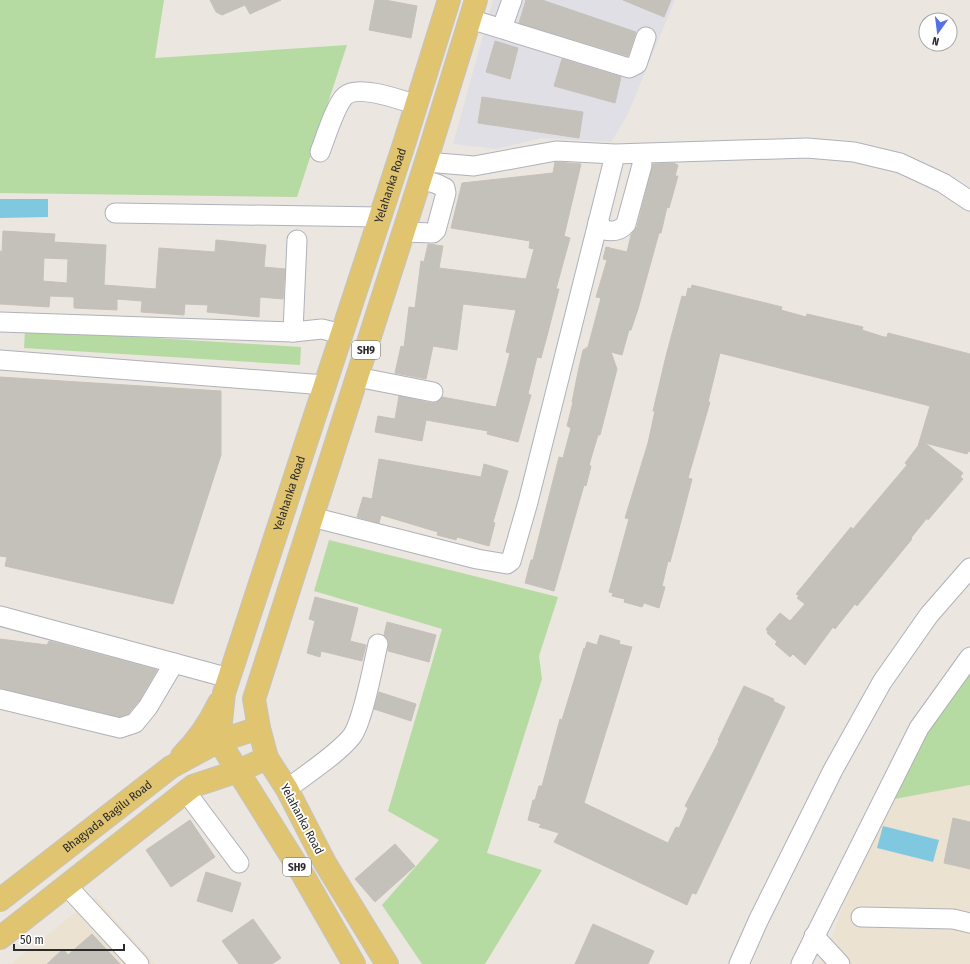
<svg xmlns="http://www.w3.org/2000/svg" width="970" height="964" viewBox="0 0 970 964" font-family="'Fira Sans Condensed',sans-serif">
<rect width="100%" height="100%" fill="#ebe6df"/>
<path fill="#e0dfe5" d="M493 0H675L627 116 611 142 541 138 497 149 453 144Z"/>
<g fill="#ebe2d1">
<path d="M970 785V964H819L833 935 858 860 889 800Z"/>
<path d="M95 897 155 964H11Z"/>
</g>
<g fill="#b6dba2">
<path d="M0 0H164L155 58 347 45 297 197 0 193Z"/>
<path d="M25 330 301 347 300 365 24 348Z"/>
<path d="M329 540 558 597 539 656 542 679 487 853 542 870 485 964H422L382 905 439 840 388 811 442 629 314 591Z"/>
<path d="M970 670V785L889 800 926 731Z"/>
</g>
<g fill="#7fc8e0">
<path d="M0 199H48V217L0 218Z"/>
<path d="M883 826 939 840 933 862 877 848Z"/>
</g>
<g fill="#c4c0ba" stroke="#c6c1b9" fill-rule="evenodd">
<path d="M210 0H281L250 14 245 5 222 15 216 12Z"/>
<path d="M375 0H385L417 6 411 38 369 30Z"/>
<path d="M526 0H542L636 32 628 56 519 23Z"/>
<path d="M623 0H671L664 17Z"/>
<path d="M495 41 518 48 510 79 486 72Z"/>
<path d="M562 59 621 77 615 103 554 86Z"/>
<path d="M482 97 583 112 579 138 478 123Z"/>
<path d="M555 162 581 164 564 236 570 238 556 289H559L547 336 541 358 537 357 528 394 531 395 518 442 487 434 488 431 426 420 422 441 375 432 378 416 395 419 399 396 431 403 437 402 442 397 496 407 510 353 506 352 516 310 463 304 457 350 433 346 426 379 395 373 401 346 404 347 409 307 415 308 421 261 424 262 428 244 443 246 439 268 526 279 534 249 529 248 530 241 451 228 462 183 553 173Z"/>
<path d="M673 163 678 165 675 176H678L669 208 667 207 661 233H659L638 309 631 330H629L622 355 611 352 617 369 600 435H598L589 465 591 466 586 486 584 485 554 591 525 583 531 560H533L559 457 563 458 571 428 567 426 573 402H572L578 372 583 350 588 347 601 298 596 297 607 260 603 259 606 247 627 252 631 235 637 227 653 164Z"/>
<path d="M3 231 55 234 54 242 106 245 104 285 156 289 159 248 215 252 216 240 266 245 264 267 285 269 283 299 260 297 259 317 207 312 208 305 185 304 184 315 141 312 142 301 117 299V310L74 308V297L50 296 49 307 0 304V251L2 252ZM44 258 68 259 67 283 43 281Z"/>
<path d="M692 285 782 307 781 310 806 317 807 314 863 327 862 330 884 337H887L888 333 970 354V452L968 451 967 454 925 443 963 473 960 477 963 479 928 520 927 518 911 538 912 539 857 606 855 604 835 629 833 627 805 665 793 654 790 657 775 644 777 642 767 633 768 632 766 629 780 613 790 621 805 604 797 598 799 596 796 594 851 527 853 529 907 465 905 463 918 446 930 406 720 353 708 402H710L688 478 692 479 684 510 670 562 668 561 662 586 665 587 659 608 644 603 642 607 624 602 625 599 612 596 613 593 609 592 629 519 625 518 648 443 655 411H653L666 356 682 296 686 297 688 288 691 289Z"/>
<path d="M0 377 221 391V455L173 604 5 566 7 557 0 556Z"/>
<path d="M379 459 481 477 484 464 508 471 493 522 495 523 489 546 457 537 456 540 437 535 438 532 381 515 379 523 357 517 363 497 372 499Z"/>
<path d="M315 597 358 608 350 641 366 645 362 661 321 651 320 657 307 653 315 621 309 619Z"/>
<path d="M387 622 436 635 429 662 388 651 389 641 384 635Z"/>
<path d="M600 635 620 641 619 644 632 647 584 803 668 843 676 827 679 828 688 808 685 806 719 741 718 740 744 686 774 699 773 701 785 707 696 894 692 893 687 905 554 842 559 833 539 827 541 824 528 820 533 800H535L539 786H542L560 719 562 720 584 648 585 649 587 642 597 645Z"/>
<path d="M0 639 47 645 49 641 157 670 139 701 128 714 120 717 0 688Z"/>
<path d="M379 692 416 704 411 721 374 709Z"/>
<path d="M953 818 970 822V869L944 863Z"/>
<path d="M190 820 215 857 171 887 146 850Z"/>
<path d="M395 844 415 866 375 902 355 879Z"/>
<path d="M206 872 241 883 232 912 197 901Z"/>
<path d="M253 919 281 958 272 964H239L222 941Z"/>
<path d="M593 924 654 951 648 964H575Z"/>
<path d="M92 934 120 964H47L63 949 68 955Z"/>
</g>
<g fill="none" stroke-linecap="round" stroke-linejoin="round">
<defs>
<g id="minor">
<path d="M470 19 629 68 637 64 646 37"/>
<path d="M502 28 512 0"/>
<path d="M320 152C325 139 336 104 345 96 358 84 401 100 417 105"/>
<path d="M426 162 474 166 556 151 615 154 807 148 854 152 900 163 943 183 970 201"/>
<path d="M115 213 380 217"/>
<path d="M598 222 604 230C613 232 620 231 626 224L642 165"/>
<path d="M404 232 433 233 436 230 446 193 445 188 437 184 421 179"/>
<path d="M0 322 293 332 322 329 342 334"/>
<path d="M293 332 297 240"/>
<path d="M0 360 325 385"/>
<path d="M357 377 433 392"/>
<path d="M312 517 477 559 507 564 511 561 528 502 613 163"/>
<path d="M0 616 229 678"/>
<path d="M0 699 120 728 135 723 148 707 174 663"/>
<path d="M287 789C305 775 338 754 352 736 363 721 373 666 378 644"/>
<path d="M186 792 239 863"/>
<path d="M67 886 139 964"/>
<path d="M861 917 953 919 970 923"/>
<path d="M814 936 840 964"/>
<path d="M739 964 758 921 833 770 882 682 929 615 970 568"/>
<path d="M801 964 919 728 970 657"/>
</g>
<g id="major">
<path d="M182 756C198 740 209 724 219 703"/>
<path id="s1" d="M0 900 171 767 219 741 259 728"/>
<path d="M0 938 193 786 238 771 267 758"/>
<path id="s2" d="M354 964 303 875 219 741 224 693 405 141 449 0"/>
<path d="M387 964 325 863 287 789 267 758 259 728 254 699 430 149 476 0"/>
</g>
</defs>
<use href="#minor" stroke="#b0b1ba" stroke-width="21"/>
<use href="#major" stroke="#c4c4c4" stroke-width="24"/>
<use href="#minor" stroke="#fff" stroke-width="19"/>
<use href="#major" stroke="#e0c46f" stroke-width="22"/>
</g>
<g text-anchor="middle" stroke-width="3.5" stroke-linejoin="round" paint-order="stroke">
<g fill="#fff" stroke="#6b6b6b" stroke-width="1">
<rect x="352" y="341" width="28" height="18" rx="3"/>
<rect x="283" y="858" width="28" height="18" rx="3"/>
</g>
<g font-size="11" font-weight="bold" fill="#2b2b2b">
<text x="366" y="354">SH9</text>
<text x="297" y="871">SH9</text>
</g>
<g font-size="12" fill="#2b2b2b" stroke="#fff">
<text dy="4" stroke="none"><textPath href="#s2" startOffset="843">Yelahanka Road</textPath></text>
<text dy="4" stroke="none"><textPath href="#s2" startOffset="519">Yelahanka Road</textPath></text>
<text dy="4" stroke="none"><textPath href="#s1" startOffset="136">Bhagyada Bagilu Road</textPath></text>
<text transform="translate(302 819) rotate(62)" y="4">Yelahanka Road</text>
</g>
</g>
<g transform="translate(938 32) rotate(194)"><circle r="19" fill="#ffffff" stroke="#aaaaaa"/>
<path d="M0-3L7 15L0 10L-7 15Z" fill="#5370e4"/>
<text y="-6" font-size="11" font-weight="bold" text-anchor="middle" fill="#2b2b2b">N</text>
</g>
<path d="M14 944v6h110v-6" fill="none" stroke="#2b2b2b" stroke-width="2"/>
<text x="20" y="944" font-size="12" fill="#2b2b2b" stroke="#ffffff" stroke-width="3" paint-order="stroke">50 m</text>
</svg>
